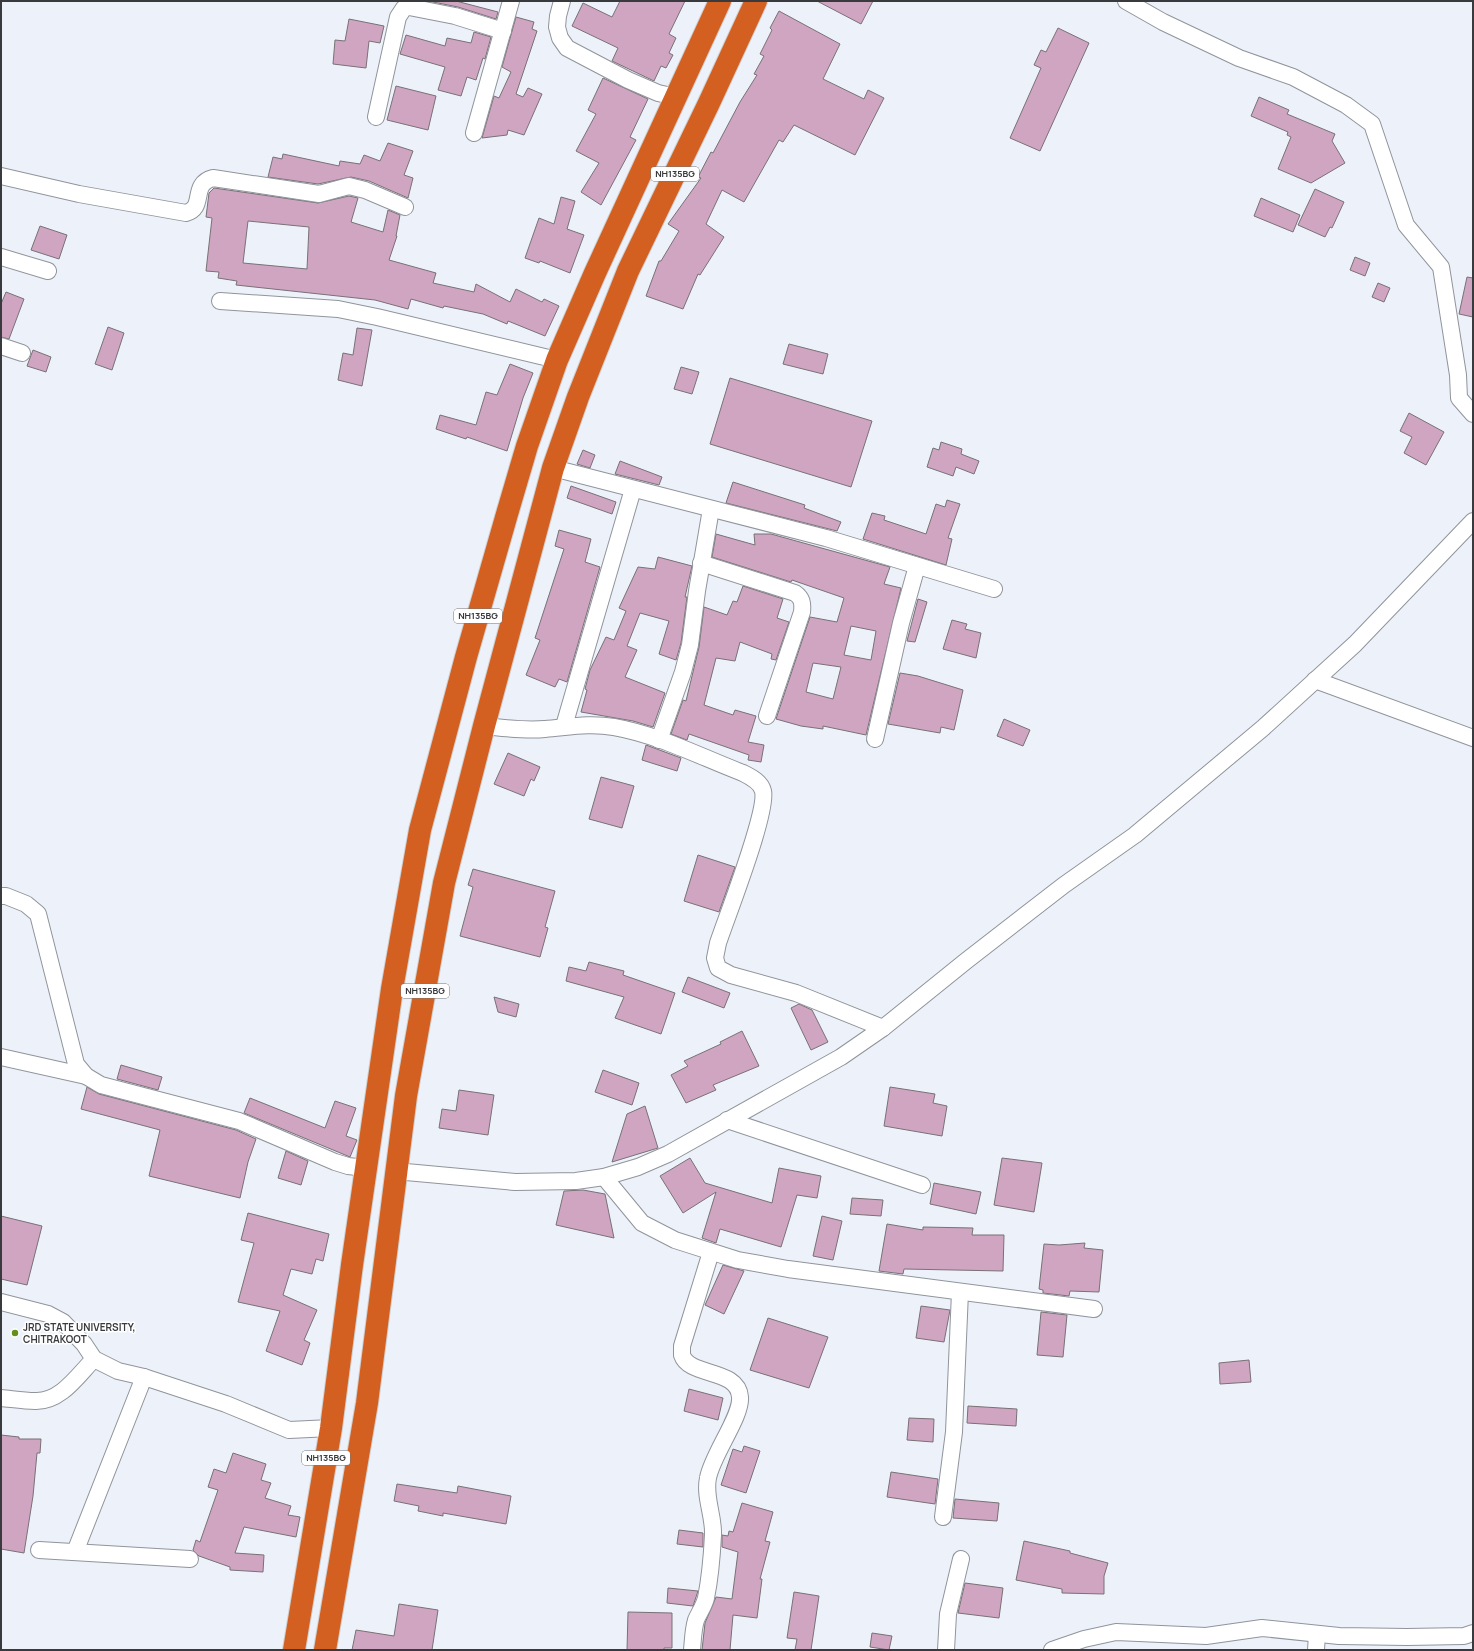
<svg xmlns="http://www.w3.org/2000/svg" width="1474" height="1651" viewBox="0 0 1474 1651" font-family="Manrope,sans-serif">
<rect width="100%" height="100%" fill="#edf2fa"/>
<g fill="#cfa5c2" stroke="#787175" fill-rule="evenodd">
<path d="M428 1H456L498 12 496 19 458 7Z"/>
<path d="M620 1H685L669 34 676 38 669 53 673 55 666 68 661 66 654 81 612 61 618 48 572 26 583 3 612 17Z"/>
<path d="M817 1H873L861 24Z"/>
<path d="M779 11 840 44 823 79 864 99 868 90 884 98 855 155 794 125 783 142 779 140 744 202 722 190 706 224 724 237 700 275 698 274 683 309 646 296 659 261H661L679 231 668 224 701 178 698 177 711 152 713 153 740 102 757 75 754 74 764 56 760 54 772 30 770 28Z"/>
<path d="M516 17 534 22 532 29 537 31 516 94 523 97 528 88 542 94 524 135 508 130 507 135 482 138 494 96 499 98 511 72 502 67Z"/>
<path d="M349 19 384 26 380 43 369 41 366 68 333 64 335 40 345 41Z"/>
<path d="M1058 28 1089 43 1040 151 1010 138 1041 68 1034 65 1041 50 1046 52Z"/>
<path d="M474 32 491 37 485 59 483 58 476 80 467 77 461 96 438 90 445 67 400 54 406 35 445 46 447 38 471 43Z"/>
<path d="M603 78 648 99 630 137 636 140 601 205 581 192 599 163 576 151 596 114 588 110Z"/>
<path d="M396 86 436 96 428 130 387 120Z"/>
<path d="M1259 97 1289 110 1287 114 1335 134 1332 141 1345 163 1311 183 1278 169 1291 137 1287 135 1288 132 1251 116Z"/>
<path d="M388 143 413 151 404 175 413 178 408 198 369 181 351 177 318 184 268 177 273 157 282 159 283 154 339 166 340 161 360 164 364 155 380 161Z"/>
<path d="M214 188 318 203 349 196 358 198 351 222 383 232 388 210 400 215 396 236H397L389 260 436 273 433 283 474 292 476 284 510 302 516 289 542 302 544 299 559 306 545 336 508 321 507 324 483 314 444 306 443 308 411 299 408 309 375 300 236 285 237 281 218 278 219 272 206 271 212 218 206 217 209 193ZM248 221 309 227 307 269 243 263Z"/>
<path d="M1315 189 1344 202 1332 228 1330 227 1325 237 1298 225Z"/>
<path d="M561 197 575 201 567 229 584 235 570 273 540 261 539 263 525 258 539 218 554 224Z"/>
<path d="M1261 198 1300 215 1293 232 1254 216Z"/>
<path d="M40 226 67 235 59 259 31 250Z"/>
<path d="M1355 257 1370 263 1365 276 1350 270Z"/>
<path d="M1467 277 1473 278V317L1459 314Z"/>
<path d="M1378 283 1390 288 1384 302 1372 297Z"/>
<path d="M6 292 24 299 9 339 1 337V304Z"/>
<path d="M108 327 124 333 112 370 95 364Z"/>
<path d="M357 328 372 330 362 386 338 380 343 353 353 355Z"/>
<path d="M789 344 828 354 823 374 783 364Z"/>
<path d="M33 350 51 357 46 372 27 366Z"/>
<path d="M510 364 533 373 523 398 507 451 467 437 466 439 436 429 440 415 476 425 486 392 497 395Z"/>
<path d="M681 367 699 372 692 394 674 389Z"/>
<path d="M730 378 872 421 851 487 710 444Z"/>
<path d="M1409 413 1444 432 1426 465 1404 453 1412 437 1400 431Z"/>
<path d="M941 442 962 449 961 454 979 461 974 474 956 467 953 476 927 467 933 448 939 450Z"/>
<path d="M583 450 595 455 590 468 577 464Z"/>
<path d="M620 461 662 477 659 485 615 474Z"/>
<path d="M733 482 805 505 804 508 841 522 837 531 726 503Z"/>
<path d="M571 486 616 502 612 514 567 498Z"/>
<path d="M947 500 960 504 948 538 952 539 946 565 863 539 872 513 885 516 884 520 926 534 936 504 945 507Z"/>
<path d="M559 530 591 539 585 562 600 567 567 682 559 679 555 687 526 675 540 640 535 638 564 549 555 546Z"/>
<path d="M716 534 755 545 754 534H771L890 567 884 584 901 588 866 735 823 726V729L801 726 776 719 810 617 837 622 844 598 792 580 791 582 712 557ZM851 626 876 631 871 660 844 655ZM813 663 841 667 833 699 806 692Z"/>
<path d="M658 557 692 566 685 597H687L681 643 676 660 659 654 669 621 640 613 627 646 637 650 625 677 665 693 653 727 633 721 581 712 587 690 585 689 590 670 606 637 614 640 626 611 619 608 638 567 655 569Z"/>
<path d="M743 586 783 599 777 618 789 622 776 660 771 659 772 654 740 642 735 661 716 658 704 705 733 715 735 710 756 716 748 742 764 745 761 762 748 760 749 755 689 734 687 740 671 734 683 700 686 701 699 647 704 607 727 615 733 601 737 602Z"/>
<path d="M918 599 927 602 915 642 907 641Z"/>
<path d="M952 620 967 624 965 629 981 633 976 658 943 649Z"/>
<path d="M900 673 918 676 963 690 954 730 941 727 940 733 888 724Z"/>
<path d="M1004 719 1030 730 1023 746 997 736Z"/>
<path d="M646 745 681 758 677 771 642 760Z"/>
<path d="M508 753 540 767 534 781 531 779 524 796 494 784Z"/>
<path d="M601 777 634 786 622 828 589 819Z"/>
<path d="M698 855 735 867 719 912 684 901Z"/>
<path d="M473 869 555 891 545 927 548 928 540 957 460 936 473 887 468 885Z"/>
<path d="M589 962 624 971 623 975 675 993 661 1034 615 1018 624 997 566 981 569 967 586 971Z"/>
<path d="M688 977 730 993 724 1008 682 992Z"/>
<path d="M494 997 519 1004 516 1017 498 1012Z"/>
<path d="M799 1004 812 1010 828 1042 811 1050 791 1008Z"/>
<path d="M742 1031 759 1066 713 1085 716 1090 686 1103 671 1075 688 1066 684 1061 721 1044 720 1042Z"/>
<path d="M121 1065 162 1077 158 1090 117 1079Z"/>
<path d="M603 1070 639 1083 632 1105 595 1092Z"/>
<path d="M87 1087 99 1094 236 1130 256 1139 248 1162 240 1198 149 1176 160 1130 81 1109Z"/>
<path d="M890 1087 935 1094 933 1103 947 1106 942 1136 884 1126Z"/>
<path d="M459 1090 494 1095 488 1135 439 1128 442 1109 456 1111Z"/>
<path d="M250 1098 325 1128 335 1101 356 1108 346 1136 357 1140 350 1157 244 1113Z"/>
<path d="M645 1106 658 1148 612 1162 627 1114Z"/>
<path d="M286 1151 308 1161 301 1185 278 1178Z"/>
<path d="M690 1158 705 1183 772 1203 779 1168 821 1176 817 1198 797 1195 781 1247 720 1229 716 1243 702 1238 716 1192 683 1213 660 1176Z"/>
<path d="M1002 1158 1042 1163 1034 1212 994 1205Z"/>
<path d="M934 1183 981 1192 976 1214 930 1204Z"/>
<path d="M583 1190 605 1194 614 1238 556 1225 564 1191Z"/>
<path d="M852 1198 883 1200 881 1216 850 1214Z"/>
<path d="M248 1213 329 1234 323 1261 316 1259 312 1274 291 1269 283 1295 317 1310 304 1340 310 1343 302 1365 266 1351 280 1311 238 1302 254 1243 241 1240Z"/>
<path d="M1 1216 42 1226 27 1285 1 1279Z"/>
<path d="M822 1216 842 1221 833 1260 813 1256Z"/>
<path d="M887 1224 923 1230V1227L973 1228 972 1235H1004L1003 1271 904 1269 903 1274 879 1271Z"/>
<path d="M1085 1243 1084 1248 1103 1250 1099 1292 1070 1291 1069 1296 1043 1293V1290L1039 1289 1044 1244 1059 1245Z"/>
<path d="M723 1265 744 1271 724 1314 705 1305Z"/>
<path d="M921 1306 950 1310 944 1342 916 1338Z"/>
<path d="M1041 1312 1067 1315 1063 1357 1037 1355Z"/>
<path d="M768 1318 828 1337 809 1388 750 1370Z"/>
<path d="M1249 1360 1251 1382 1220 1384 1219 1363Z"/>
<path d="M689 1389 723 1398 718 1420 684 1411Z"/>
<path d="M968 1406 1017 1409 1016 1426 967 1423Z"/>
<path d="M909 1418 934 1419 933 1442 907 1440Z"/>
<path d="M1 1435 19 1437V1439H41L40 1453H37L33 1496 24 1553 1 1549Z"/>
<path d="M744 1446 760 1451 746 1493 721 1485 733 1449 742 1452Z"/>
<path d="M233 1453 266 1464 261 1480 271 1483 265 1498 291 1506 288 1515 300 1517 296 1537 244 1527 235 1553 264 1555 263 1572 230 1570V1567L199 1556 193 1550 196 1540 200 1542 218 1490 208 1487 214 1469 226 1473Z"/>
<path d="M891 1472 938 1479 935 1504 887 1497Z"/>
<path d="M397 1484 457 1493 458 1486 511 1496 506 1524 443 1513V1516L418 1511 419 1506 394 1501Z"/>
<path d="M955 1499 999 1503 997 1521 953 1518Z"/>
<path d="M742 1503 773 1512 765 1541 770 1542 760 1579H762L757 1618 733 1615 730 1650H702L705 1623 716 1597 732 1599 738 1552 722 1547V1535L728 1536 729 1531 733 1532Z"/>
<path d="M679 1530 703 1533V1547L677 1544Z"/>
<path d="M1024 1541 1070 1551V1553L1108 1563 1104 1576V1594L1062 1593V1589L1016 1580Z"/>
<path d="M965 1583 1003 1588 999 1618 958 1613Z"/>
<path d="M668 1588 698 1591 693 1606 667 1603Z"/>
<path d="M794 1592 819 1596 811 1650H795L797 1639 787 1638Z"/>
<path d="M399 1604 438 1610 432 1650H352L356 1630 394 1636Z"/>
<path d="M628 1612 672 1613V1648H664V1650H627Z"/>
<path d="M872 1633 892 1636 889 1650 870 1647Z"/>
</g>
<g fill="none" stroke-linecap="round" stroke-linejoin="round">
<defs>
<g id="minor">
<path d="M562 1 558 16 557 27 560 38 567 48 628 80 658 93 676 97"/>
<path d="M1126 1 1163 22 1239 58 1293 77 1346 105 1372 124 1406 225 1441 267 1458 375 1459 398 1473 414"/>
<path d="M376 117 398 17 404 8 409 7 455 16 503 31"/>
<path d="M474 133 511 1"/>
<path d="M1 176 79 194 186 213C206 208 190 184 213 178L319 194 349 186 365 190 405 207"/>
<path d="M1 257 48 271"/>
<path d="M220 301 338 309 377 317 557 360"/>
<path d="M1 346 22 353"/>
<path d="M553 468 826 538 994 589"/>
<path d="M701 563 795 593C802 598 803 603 802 612L767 716"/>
<path d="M1315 680 1473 738"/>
<path d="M484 726C504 728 524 731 545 729 570 727 589 723 614 727 659 735 701 757 743 773 751 777 761 782 763 791 768 812 727 916 718 943L715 958 718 968 731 975 796 993 883 1028"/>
<path d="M564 726 633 489"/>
<path d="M875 739 901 623 917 566"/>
<path d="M659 740 683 672 690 645 697 591 711 509"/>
<path d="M1 896H6L26 904 38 914 76 1064 86 1076 101 1085 239 1121 335 1162 348 1166 366 1168"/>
<path d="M1 1057 86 1076"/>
<path d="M727 1120 922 1185"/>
<path d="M395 1171 515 1182 576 1181 604 1177 638 1167 668 1154 841 1057 883 1028 966 961 1064 885 1135 835 1263 728 1355 644 1473 521"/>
<path d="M604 1177 642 1223 675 1240 738 1260 788 1269 1094 1309"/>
<path d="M1 1302 48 1314 63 1322 84 1344 94 1359 118 1371 144 1377 226 1404 289 1430 331 1428"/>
<path d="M1 1398C12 1399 24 1401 35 1401 61 1402 78 1375 94 1359"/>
<path d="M943 1517 954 1432 960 1292"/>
<path d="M39 1550 190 1559"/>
<path d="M75 1552 144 1377"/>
<path d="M692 1650C693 1640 693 1630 696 1620 699 1613 704 1606 706 1598 710 1578 712 1555 713 1535 714 1516 704 1497 708 1478 712 1455 742 1416 740 1397 738 1368 689 1377 682 1355 682 1353 682 1349 682 1346L711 1252"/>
<path d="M946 1650 948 1614 961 1559"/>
<path d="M1052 1650 1084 1639 1116 1632 1206 1636 1262 1628 1339 1636 1407 1637 1464 1636 1473 1633"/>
<path d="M1316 1650 1317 1634"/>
</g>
<g id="highway">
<path d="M294 1650 331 1428 352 1265 392 989 420 830 466 657 507 514 527 446 557 360 595 273 720 1"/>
<path d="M325 1650 367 1403 406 1096 444 883 484 726 553 468 578 397 628 271 709 103 756 1"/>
</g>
</defs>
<use href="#minor" stroke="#90949b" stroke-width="18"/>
<use href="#highway" stroke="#cfd0d0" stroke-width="24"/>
<use href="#minor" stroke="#fff" stroke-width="16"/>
<use href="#highway" stroke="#d36021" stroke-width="22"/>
</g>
<circle fill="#658e1e" stroke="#fff" stroke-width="1.5" cx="15" cy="1333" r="4"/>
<g text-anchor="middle" stroke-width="3" stroke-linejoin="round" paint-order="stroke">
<g fill="#fff" stroke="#747577" stroke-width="1">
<rect x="651" y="167" width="48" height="14" rx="3"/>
<rect x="454" y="609" width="48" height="14" rx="3"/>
<rect x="401" y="984" width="48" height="14" rx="3"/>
<rect x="302" y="1451" width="48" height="14" rx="3"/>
</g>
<g font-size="9" font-weight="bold" fill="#383a3d">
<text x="675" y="177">NH135BG</text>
<text x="478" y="619">NH135BG</text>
<text x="425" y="994">NH135BG</text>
<text x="326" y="1461">NH135BG</text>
</g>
<g font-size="10" font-weight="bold" fill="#383a3d" stroke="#fff" text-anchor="start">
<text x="23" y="1331">JRD STATE UNIVERSITY,<tspan x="23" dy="12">CHITRAKOOT</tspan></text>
</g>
</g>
<rect width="1474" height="1651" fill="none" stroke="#383a3d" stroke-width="4"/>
</svg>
